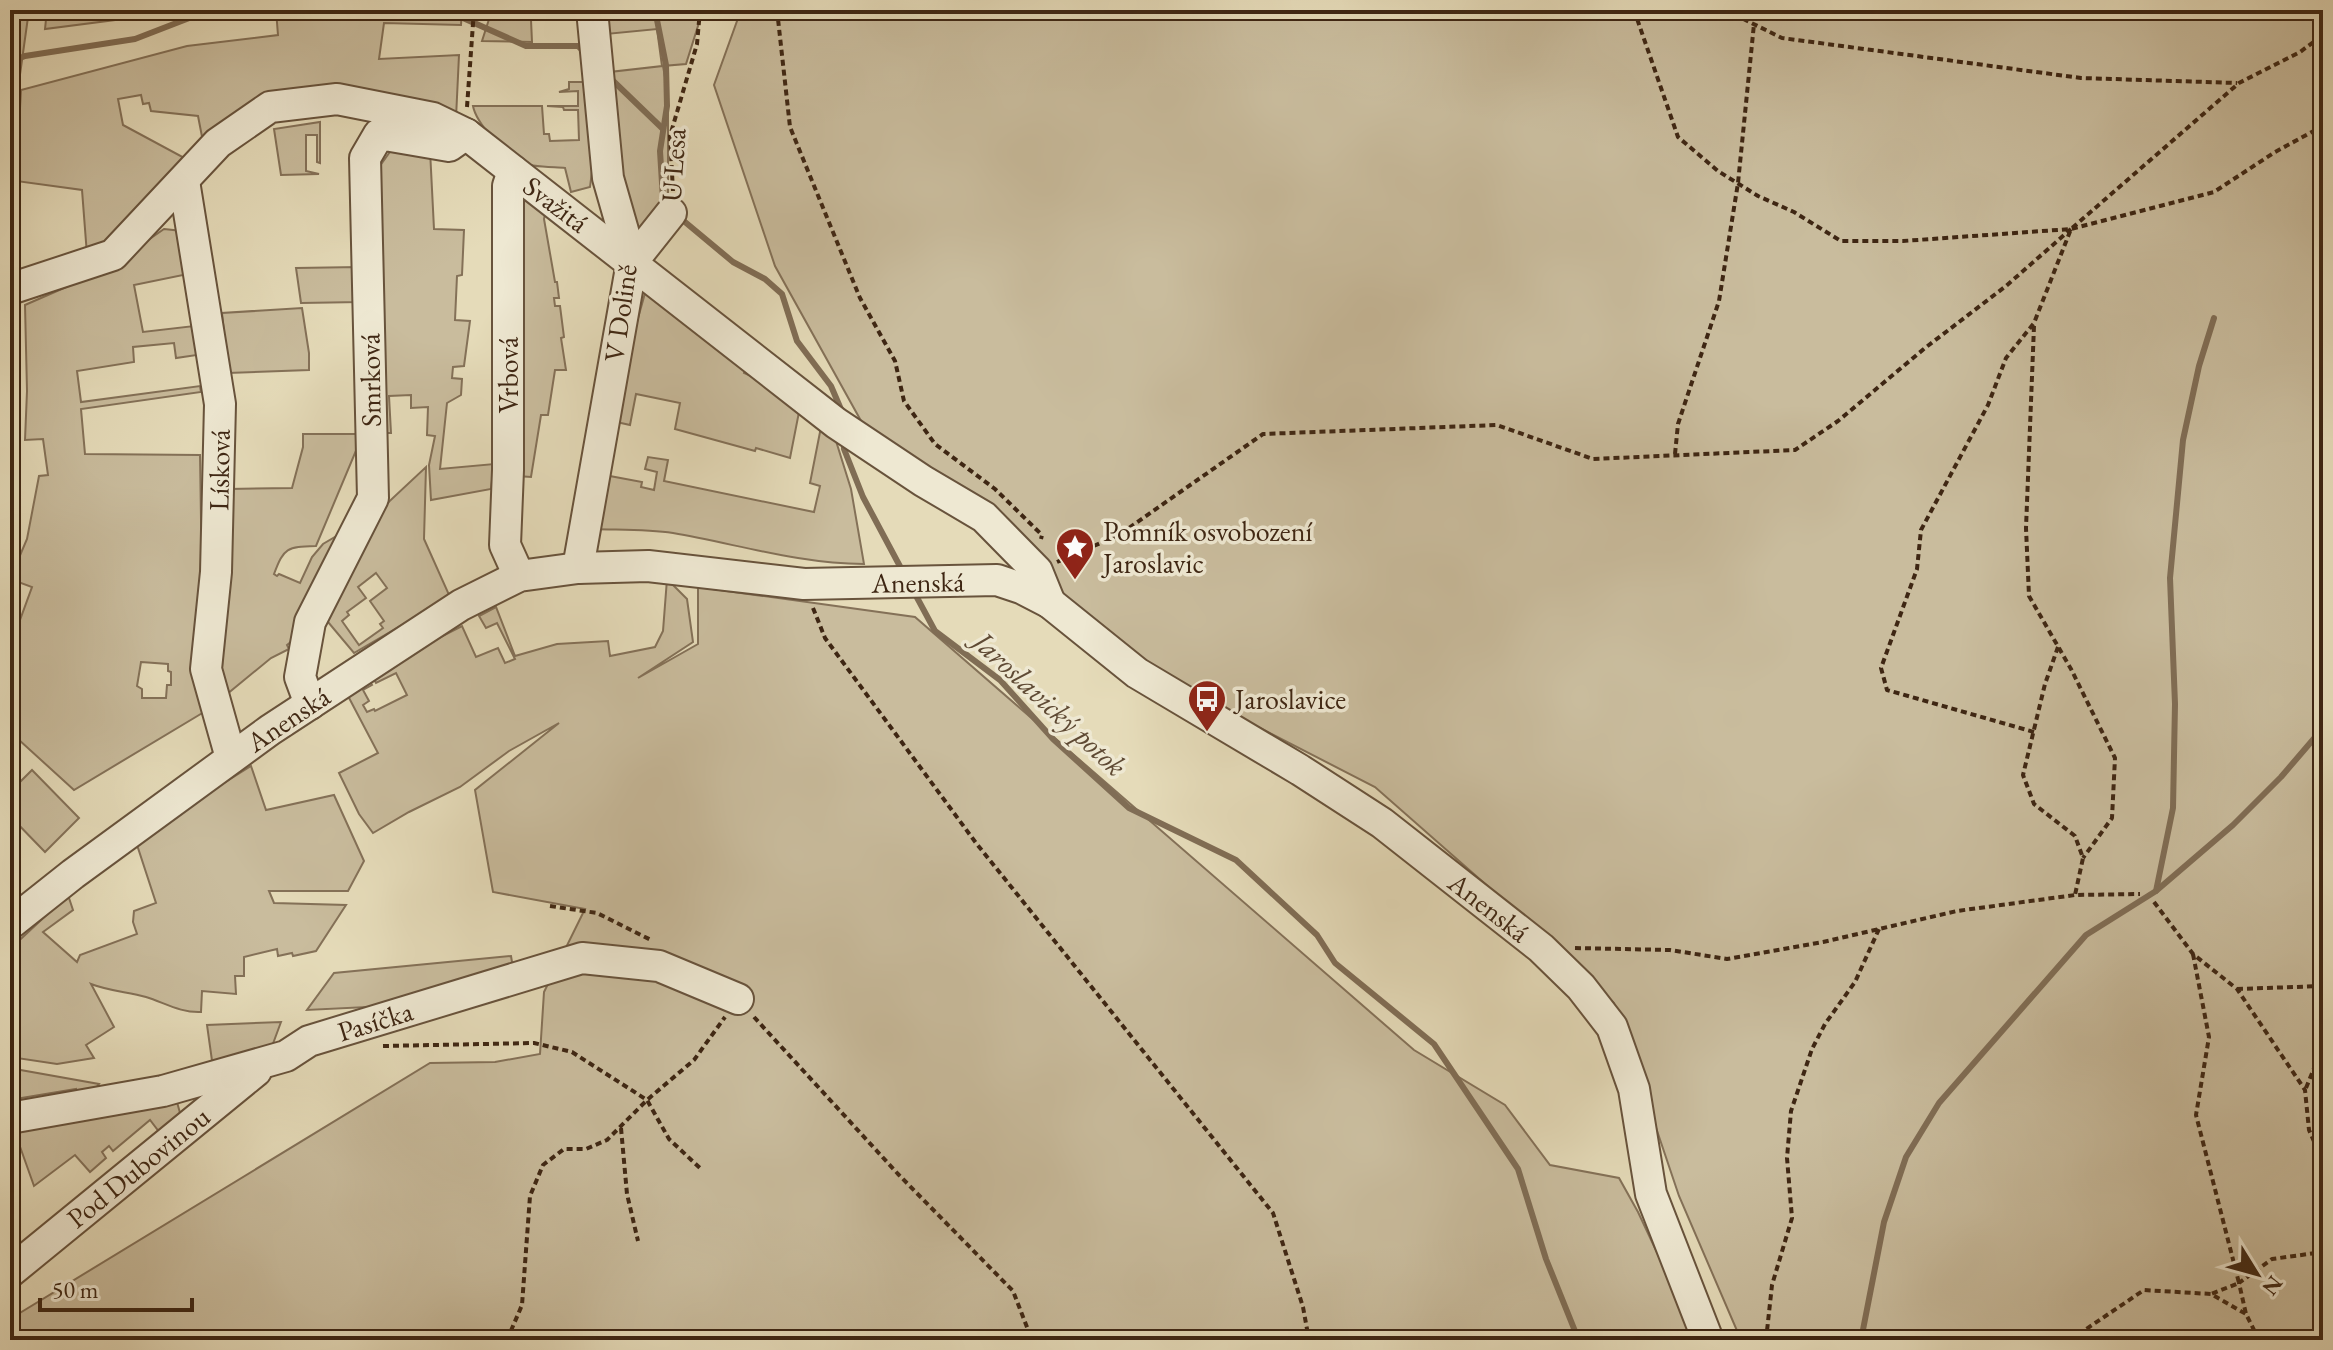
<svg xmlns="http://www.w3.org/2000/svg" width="2333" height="1350" viewBox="0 0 2333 1350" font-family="'EB Garamond',serif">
<rect width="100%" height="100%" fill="#e5dbb9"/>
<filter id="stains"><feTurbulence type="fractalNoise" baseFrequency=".0025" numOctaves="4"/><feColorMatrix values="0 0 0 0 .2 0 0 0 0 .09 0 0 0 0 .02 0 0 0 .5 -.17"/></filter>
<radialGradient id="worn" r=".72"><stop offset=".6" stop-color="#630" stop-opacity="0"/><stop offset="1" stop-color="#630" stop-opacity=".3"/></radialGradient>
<g fill="#c9bc9d" stroke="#847158" stroke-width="2" fill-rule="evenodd">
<path d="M10 10H29L18 89 10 91Z"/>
<path d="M47 10H193L45 29Z"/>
<path d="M276 10H462L461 25 384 23 379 59 459 55 456 118 452 120C388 99 310 75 245 109 230 117 216 135 204 147L198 116 151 111 149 103 143 104 141 95 118 99 123 125 190 161 107 247 22 278 12 271 87 255 82 190 16 181 21 90 187 46 278 35Z"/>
<path d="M492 10H520L521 16 528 15 531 20 532 42 482 41Z"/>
<path d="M594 10H703L686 64 663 66 668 94V201L634 237 614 195 610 72 662 66 657 29 596 35Z"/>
<path d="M741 10H2323V1340H1741L1679 1196 1614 1003 1508 904 1375 787 1129 661 870 437 775 266 714 85Z"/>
<path d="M569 82H584L592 171 590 187 571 192 565 168C554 167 531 167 521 163 506 156 476 123 473 106H542L544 134H549L550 141 579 140 578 110H564L563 107 547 106H578V91L559 92 569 89Z"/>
<path d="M320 122V163L317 162V135H306V171L319 174 281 175 274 129Z"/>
<path d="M392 149 430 150 434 229 464 230 462 275 457 276 455 320 470 321 464 366 453 367 452 378 462 379 461 395 447 403 440 469 494 464 491 489 431 500 429 465 435 436 427 435 428 407 411 408V395L389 396 391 433H381L377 170Z"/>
<path d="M518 194 547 205 544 219 555 282H557L559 298H554L555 306H560L564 337 561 338 566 370H555L548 415H541L531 477 517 476Z"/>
<path d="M164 229 182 231 188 274 134 285 143 332 194 326 197 355 176 358 174 343 133 347 134 362 77 371 81 402 200 386 201 392 81 409 85 454 200 455 204 712 74 790 18 739 10 744V633L12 627 17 628 32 587 10 579 27 539 39 476 48 475 43 439 25 440 27 391 25 305 105 270ZM141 662 168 664V671L171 672V685H167L166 698H142V689L137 686Z"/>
<path d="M359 267 360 302 301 303 296 268Z"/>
<path d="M647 286 746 365 744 373 762 381 800 407 790 458 756 448 755 451 675 429 680 403 636 394 630 425 612 421 628 354Z"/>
<path d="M10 301 20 393 16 447 20 495H10Z"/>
<path d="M302 308 309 353V370L228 373 222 313Z"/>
<path d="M821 427 836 441 851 489 864 564C799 564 737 544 673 533 647 529 619 530 593 529L599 474 642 482 641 487 654 490 657 472 645 469 648 457 668 460 664 481 814 512 820 486 810 483Z"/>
<path d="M303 434H363L316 546C287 547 284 547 274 574L277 576 279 574 300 583 312 557 323 544 379 511 426 467 424 539 450 597 354 653 323 616 287 645 289 649 271 658 221 699 228 489 292 488 303 447ZM376 573 387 588 370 601 384 621 380 624 383 628 359 645 342 621 349 615 347 612 366 598 358 587Z"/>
<path d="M667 579 687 599 693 642 638 678 698 644V587L915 617 1414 1050 1505 1105 1550 1165 1619 1178 1638 1212 1698 1340H10V1319L430 1063 495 1062 540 1054 544 992 585 909 493 892 475 790 559 723 509 751 460 787 409 812 373 833 359 814 339 773 378 753 347 694 369 680 372 685 363 690 369 701 363 705 367 712 374 709 375 711 407 695 396 673 376 683 373 677 421 647 462 626 476 657 498 648 505 663 515 659 497 623 486 628 479 616 496 607 515 656 557 644 608 641 610 656 655 647 663 631Z"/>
<path d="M251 766 266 810 334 795 364 861 348 891H269L274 903 346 905 316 951 293 956 292 953 278 956 277 949 244 957V976H235L236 994 202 991 201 1012C181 1013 165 1003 146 997 128 992 109 991 91 984L114 1027 86 1045 94 1058 57 1064 10 1057V949L68 895 73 910 43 932 77 962 80 955 137 934 133 922 134 911 156 903 138 848 133 840Z"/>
<path d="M32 770 79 818 45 852 10 816V792Z"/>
<path d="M511 956 513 968 388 1006 307 1010 334 973Z"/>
<path d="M281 1022 271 1049 214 1075 207 1025Z"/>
<path d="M10 1067 15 1069 99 1084 91 1094 77 1100 76 1089 15 1099 17 1114H10Z"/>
<path d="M175 1095 182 1120 160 1133 150 1120 113 1151 109 1146 102 1152 106 1158 90 1172 75 1155 34 1186 13 1127Z"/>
</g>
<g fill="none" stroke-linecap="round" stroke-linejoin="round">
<g stroke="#806d55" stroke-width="6">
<path d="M383 10 426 12 463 18 526 46H578L586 54"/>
<path d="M655 10 666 65 667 106 660 151 663 199 669 206"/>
<path d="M10 62 25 56 135 39 210 10"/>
<path d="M608 76 663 129"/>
<path d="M679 217 733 262 765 279 782 294 797 341 831 386 843 414"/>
<path d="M844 441V449L863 497 903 572"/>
<path d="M914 592 935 631 1000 680 1053 739 1129 808 1236 860 1317 935 1335 963 1434 1044 1518 1169 1546 1259 1577 1336 1582 1340"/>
<path d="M2156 891 2173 808 2175 704 2170 578 2183 440 2199 366 2214 318"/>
<path d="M1861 1340 1884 1222 1906 1157 1939 1103 2086 935 2156 891 2233 825 2281 777 2323 728"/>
<path d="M2296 1340 2323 1331"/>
</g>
<defs>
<g id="minor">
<path d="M513 171 508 186V470L505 545 519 576"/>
<path d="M184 181 220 404 216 572 206 669 231 758"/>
<path d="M632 262 671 213"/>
<path d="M10 289 113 255 218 143 270 107 337 99 433 118 466 134 836 423 923 481 984 517 1037 571 1050 603"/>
<path d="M578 568 632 262 608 178 592 10"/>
<path d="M310 704 300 677 310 622 373 498 365 158 379 134 449 146 466 134"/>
<path d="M10 924 73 874 270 730 461 605 519 576 578 568 648 566 804 584 997 580 1021 588 1050 603 1137 673 1300 770 1382 823 1541 948 1581 987 1612 1027 1634 1089 1651 1194 1708 1340"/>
<path d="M10 1118 163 1091 286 1056 309 1041 582 958 659 966 738 999"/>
<path d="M10 1272 256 1071"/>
</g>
</defs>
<use href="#minor" stroke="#68533c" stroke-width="34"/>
<g stroke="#3e2613" stroke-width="4" stroke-dasharray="6 4" stroke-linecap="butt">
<path d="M777 10 790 127 860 298 895 361 904 401 935 444 995 489 1042 535 1041 539"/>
<path d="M1634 10 1678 137 1718 171 1758 196 1794 212 1841 241H1903L2071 229 2214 192 2275 152 2323 126"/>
<path d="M1725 10 1782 38 2081 78 2237 83"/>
<path d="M467 107 474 10"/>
<path d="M673 191 670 136 697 44 700 10"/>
<path d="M2034 326 2026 528 2029 596 2071 669 2115 758 2112 818 2083 858"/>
<path d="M1675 454 1678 424 1719 301 1738 183 1754 24"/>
<path d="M1057 562 1119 535 1263 434 1497 425 1593 459 1795 450 1838 421 1925 348 2006 286 2071 229"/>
<path d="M813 608 825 638 976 843 1273 1213 1303 1307 1309 1340"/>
<path d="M2058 647 2045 684 2023 775 2034 804 2075 836 2083 858 2075 895"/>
<path d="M2034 732 1887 690 1881 668 1917 569 1921 530 1988 405 2006 358 2034 323 2071 229 2239 83 2300 52 2323 35"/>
<path d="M2154 902 2193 954 2237 989 2305 1090 2309 1130 2323 1162"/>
<path d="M550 906 597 913 651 940"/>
<path d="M1575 948 1670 950 1727 959 1823 942 1957 911 2075 895 2140 894"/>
<path d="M2193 954 2209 1037 2196 1115 2239 1283 2211 1294"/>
<path d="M2237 989 2323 986"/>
<path d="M754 1017 898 1174 1013 1291 1032 1340"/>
<path d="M383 1046 534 1043 572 1052 647 1100 669 1139 701 1169"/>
<path d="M2306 1088 2323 1046"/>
<path d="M621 1128 627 1194 638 1241"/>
<path d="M507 1340 522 1305 530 1196 543 1165 564 1149H586L607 1140 647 1100 694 1060 725 1017"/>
<path d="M1766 1340 1772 1285 1792 1218 1787 1158 1791 1111 1812 1049 1825 1024 1855 982 1879 929"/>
<path d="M2070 1340 2144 1290 2211 1294 2246 1314"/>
<path d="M2259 1340 2246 1314 2239 1283 2272 1259 2323 1252"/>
</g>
<use href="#minor" stroke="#eee8d2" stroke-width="30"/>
</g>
<defs>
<symbol id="sight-pin" viewBox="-11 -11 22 30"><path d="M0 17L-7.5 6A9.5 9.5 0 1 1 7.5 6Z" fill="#8f2418" stroke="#eee8d2"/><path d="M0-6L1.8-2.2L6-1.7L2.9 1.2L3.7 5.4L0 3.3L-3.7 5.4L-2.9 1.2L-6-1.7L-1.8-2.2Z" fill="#fff"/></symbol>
<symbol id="bus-pin" viewBox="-11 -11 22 30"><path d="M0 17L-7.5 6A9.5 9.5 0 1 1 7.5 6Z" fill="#8f2418" stroke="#eee8d2"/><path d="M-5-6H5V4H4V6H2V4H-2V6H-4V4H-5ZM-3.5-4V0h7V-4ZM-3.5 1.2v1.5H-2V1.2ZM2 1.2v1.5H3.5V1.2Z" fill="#fff"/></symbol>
</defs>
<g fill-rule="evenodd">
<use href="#sight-pin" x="1053" y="525" width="44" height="60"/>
<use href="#bus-pin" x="1185" y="677" width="44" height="60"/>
</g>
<g text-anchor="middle" stroke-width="7" stroke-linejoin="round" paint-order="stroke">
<g font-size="28" fill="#3e2613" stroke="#eee8d2">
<text transform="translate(673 165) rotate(-86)" y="10">U Lesa</text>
<text transform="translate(556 204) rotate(37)" y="10">Svažitá</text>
<text transform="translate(620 313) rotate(-82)" y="10">V Dolině</text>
<text transform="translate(508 375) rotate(-90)" y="10">Vrbová</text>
<text transform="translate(370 380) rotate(-91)" y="10">Smrková</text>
<text transform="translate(219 470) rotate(-89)" y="10">Lísková</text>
<text transform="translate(918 582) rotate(-1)" y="10">Anenská</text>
<text transform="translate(288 719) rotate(-34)" y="10">Anenská</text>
<text transform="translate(1489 907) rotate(38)" y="10">Anenská</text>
<text transform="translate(375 1021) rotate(-17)" y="10">Pasíčka</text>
<text transform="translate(138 1167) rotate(-39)" y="10">Pod Dubovinou</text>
</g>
<g font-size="28" fill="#3e2613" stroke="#eee8d2" text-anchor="start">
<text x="1103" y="541">Pomník osvobození<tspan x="1103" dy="32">Jaroslavic</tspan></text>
<text x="1235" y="709">Jaroslavice</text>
</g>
<g font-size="30" font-style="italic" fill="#5f4a34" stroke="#eee8d2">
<text transform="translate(1050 704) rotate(43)" y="10">Jaroslavický potok</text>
</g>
</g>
<rect width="2333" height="1350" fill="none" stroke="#e5dbb9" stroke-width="40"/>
<rect x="12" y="12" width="2309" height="1326" fill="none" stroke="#3e2613" stroke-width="4"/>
<rect x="20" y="20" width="2293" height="1310" fill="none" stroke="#3e2613" stroke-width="2"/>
<g transform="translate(2257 1274) rotate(127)" stroke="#eee8d2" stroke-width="6" paint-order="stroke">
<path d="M0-6L14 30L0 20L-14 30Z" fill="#3e2613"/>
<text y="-12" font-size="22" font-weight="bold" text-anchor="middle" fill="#3e2613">N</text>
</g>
<path d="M40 1298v12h152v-12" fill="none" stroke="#3e2613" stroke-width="4"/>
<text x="52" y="1298" font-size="24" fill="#3e2613" stroke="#eee8d2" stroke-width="6" paint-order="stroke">50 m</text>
<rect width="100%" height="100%" filter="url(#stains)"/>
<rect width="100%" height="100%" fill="url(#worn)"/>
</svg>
